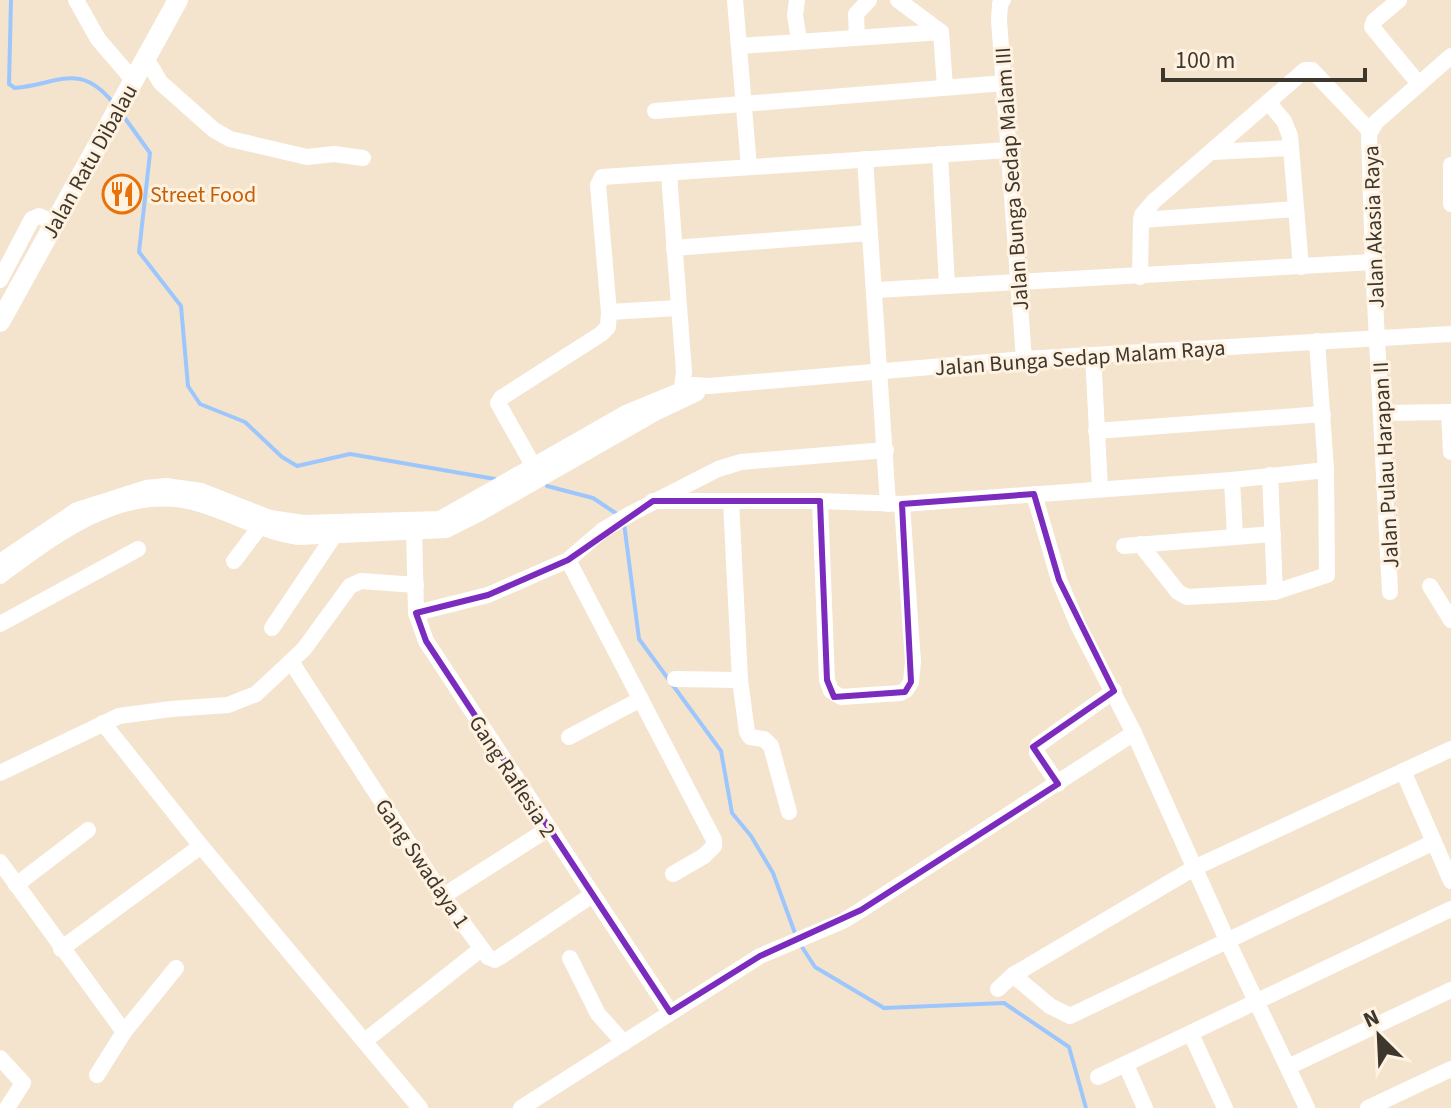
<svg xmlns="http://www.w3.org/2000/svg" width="1451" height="1108" viewBox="0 0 1451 1108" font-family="'Source Sans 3',sans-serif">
<rect width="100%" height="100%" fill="#f4e4ce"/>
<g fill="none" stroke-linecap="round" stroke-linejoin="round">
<g stroke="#9dc7fc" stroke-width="4">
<path d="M11 0 9 84 15 88C59 84 80 61 114 104"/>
<path d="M122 114 150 153 139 252 181 306 188 386 200 404 245 422 282 457 297 466 350 454 495 479"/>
<path d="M547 486 593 498 620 516"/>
<path d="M624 523 639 639 721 751 732 813 751 836 773 873 796 936"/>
<path d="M800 944 815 967 884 1008 1004 1003 1069 1047 1086 1108"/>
</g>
<g stroke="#fff" stroke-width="16">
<path d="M76 0 98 39 134 81"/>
<path d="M735 0 749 167"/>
<path d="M797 0 795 15 799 40"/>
<path d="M898 0 941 32 945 87"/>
<path d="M1003 0 1000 4 999 20 1024 359"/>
<path d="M1399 0 1374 21 1372 27 1419 84"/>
<path d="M857 37 856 14 869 0"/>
<path d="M739 46 941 32"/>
<path d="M146 58 160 82 214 130 230 139 307 157 334 154 363 158"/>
<path d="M1269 103 1284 121 1290 136 1301 267"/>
<path d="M655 111 1005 83"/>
<path d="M1212 152 1291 148"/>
<path d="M940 154 947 286"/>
<path d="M865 159 888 504"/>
<path d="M1451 165V204"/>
<path d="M669 174 684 372 681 395"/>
<path d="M1141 220 1296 209"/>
<path d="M674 248 869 233"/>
<path d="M1140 277 1141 220 1142 215 1154 201 1305 70H1312L1370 131"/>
<path d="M0 280 32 219 39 216 55 223"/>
<path d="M876 290 1373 262"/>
<path d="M609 312 678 308"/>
<path d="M1093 355 1100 489"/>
<path d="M1449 412 1451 452"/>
<path d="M1382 413 1451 412"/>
<path d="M1096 431 1323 414"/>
<path d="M534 467 498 403 501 398 601 334 608 327 609 312 598 185 602 177 1008 150"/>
<path d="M1270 475 1275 592"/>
<path d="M1232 480 1235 537"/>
<path d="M1034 494 1059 580 1078 625 1134 733 1227 940 1307 1108"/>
<path d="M653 501H820L902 504 1232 480 1326 470"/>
<path d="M731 501 740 680 747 732 750 737 764 739 771 746 789 812"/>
<path d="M820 501 827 680 831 691 841 697 900 693 906 690 911 682 913 662 902 504"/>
<path d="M414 526 416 613 426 641 670 1012"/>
<path d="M1140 544 1178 592 1187 597 1275 592 1327 575 1326 470 1317 341"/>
<path d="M1124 546 1273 534"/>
<path d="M568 560 714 840V846L704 856 673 874"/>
<path d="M234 561 259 528"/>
<path d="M0 562 77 510 146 488 166 486 201 491 270 518 303 523 440 519 626 413 694 385 709 386 1024 359 1451 334"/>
<path d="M0 576C57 534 124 481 200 504 234 514 263 532 298 537L446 530 480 513 655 413 697 393"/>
<path d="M1430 586 1451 620"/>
<path d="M1390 592 1373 262 1369 134 1376 122 1451 56"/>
<path d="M416 613 488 595 568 560 603 530 632 513 718 469 741 462 886 450"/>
<path d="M0 624 138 549"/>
<path d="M272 628 334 536"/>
<path d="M292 663 443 896 488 957 495 960 500 957 592 895"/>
<path d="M675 679 740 680"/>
<path d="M103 723 201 846 420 1108"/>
<path d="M569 737 641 699"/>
<path d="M1403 771 1451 881"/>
<path d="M0 773 119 716 171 709 228 705 256 694 304 649 350 586 361 581 416 585"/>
<path d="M1058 784 1037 753 1038 745 1114 691"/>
<path d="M0 862 124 1032"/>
<path d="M16 885 88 830"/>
<path d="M443 896 548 829"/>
<path d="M61 949 201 846"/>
<path d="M570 958 598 1014 624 1043"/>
<path d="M1013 975 1050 1006 1070 1016 1434 842"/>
<path d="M998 989 1013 975 1194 868 1451 749"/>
<path d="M1191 1034 1225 1108"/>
<path d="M366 1040 481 949"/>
<path d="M0 1058 23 1083 7 1108"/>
<path d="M1126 1065 1145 1108"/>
<path d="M1288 1067 1451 990"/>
<path d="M97 1075 124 1032 176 968"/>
<path d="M1098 1077 1451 909"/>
<path d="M521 1108 760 956 843 921 861 910 1134 733"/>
<path d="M1368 1108 1451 1069"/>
</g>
<path stroke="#fff" stroke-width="20" d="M0 322 178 0"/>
</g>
<path fill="none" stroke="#7b2cbf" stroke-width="6" stroke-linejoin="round" d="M1034 494 1059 580 1114 691 1033 747 1058 784 861 910 760 956 670 1012 426 641 416 613 488 595 568 560 653 501H820L827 680 834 697 905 692 911 682 902 504Z"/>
<defs>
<symbol id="restaurant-ring" viewBox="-11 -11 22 22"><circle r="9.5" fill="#fff2e0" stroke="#e8710a" stroke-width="1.5"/><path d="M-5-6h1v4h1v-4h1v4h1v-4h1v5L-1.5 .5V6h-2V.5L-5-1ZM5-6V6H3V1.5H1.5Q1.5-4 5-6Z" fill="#e8710a"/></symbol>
</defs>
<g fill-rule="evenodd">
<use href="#restaurant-ring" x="100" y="172" width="44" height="44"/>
</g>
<g text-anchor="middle" stroke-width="6" stroke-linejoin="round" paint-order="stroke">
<g font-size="22" fill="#3d372e" stroke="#fff2e0">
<text transform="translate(89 161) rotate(-61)" y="8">Jalan Ratu Dibalau</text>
<text transform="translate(1011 179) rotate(-94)" y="8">Jalan Bunga Sedap Malam III</text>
<text transform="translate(1373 227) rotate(-92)" y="8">Jalan Akasia Raya</text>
<text transform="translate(1080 357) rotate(-4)" y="8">Jalan Bunga Sedap Malam Raya</text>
<text transform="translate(1385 465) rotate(-93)" y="8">Jalan Pulau Harapan II</text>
<text transform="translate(513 776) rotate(57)" y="8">Gang Raflesia 2</text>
<text transform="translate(423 863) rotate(56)" y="8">Gang Swadaya 1</text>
</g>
<g font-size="22" fill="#c56008" stroke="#fff2e0" text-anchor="start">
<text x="150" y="202">Street Food</text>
</g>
</g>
<g transform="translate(1379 1036) rotate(336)" stroke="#fff2e0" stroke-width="6" paint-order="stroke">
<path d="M0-6L14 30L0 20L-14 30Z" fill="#3d372e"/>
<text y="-12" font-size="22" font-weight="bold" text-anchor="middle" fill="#3d372e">N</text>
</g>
<path d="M1163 68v12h202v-12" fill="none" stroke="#3d372e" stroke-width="4"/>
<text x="1175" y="68" font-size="24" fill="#3d372e" stroke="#fff2e0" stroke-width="6" paint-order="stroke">100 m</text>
</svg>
